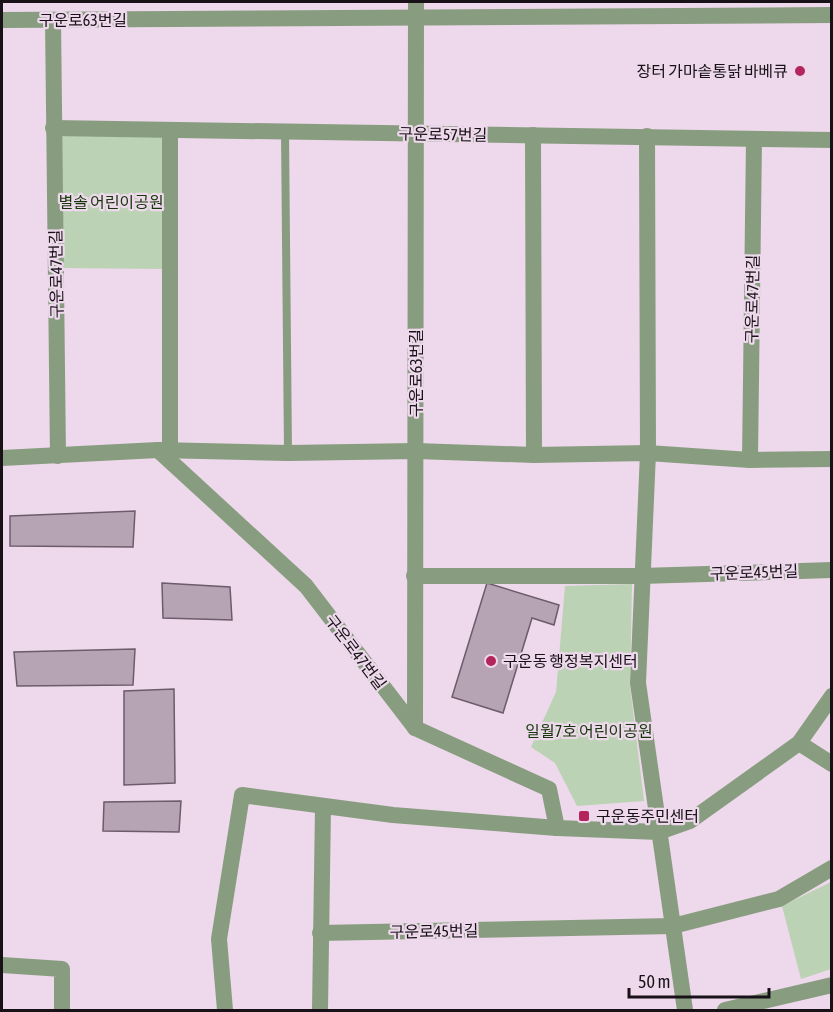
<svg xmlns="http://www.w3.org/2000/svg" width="833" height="1012" viewBox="0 0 833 1012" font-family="'Asap Condensed','Noto Sans KR',sans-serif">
<rect width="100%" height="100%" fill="#edd9eb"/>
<g fill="#bbd2b4">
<path d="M60 134 163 135V269L59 268Z"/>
<path d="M632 584 630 686 644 801 577 806 555 763 531 747 556 692 565 586Z"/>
<path d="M831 882V969L801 979 782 906Z"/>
</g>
<g fill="#b6a4b5" stroke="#6c5b6b" stroke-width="1.5">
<path d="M135 511 133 547 10 546V516Z"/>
<path d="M162 583 230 587 232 620 163 618Z"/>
<path d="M487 583 559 605 554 625 532 618 503 713 452 697Z"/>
<path d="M135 649 133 685 17 686 14 652Z"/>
<path d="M174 689 175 783 124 785V691Z"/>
<path d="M181 801 179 832 103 831 104 802Z"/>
</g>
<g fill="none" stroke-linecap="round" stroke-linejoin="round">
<path stroke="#889d7f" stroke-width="8" d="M285 132 288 453"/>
<g stroke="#889d7f" stroke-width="16">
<path d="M2 20 832 15"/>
<path d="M53 20 58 456"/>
<path d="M53 128 832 140"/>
<path d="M170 130V452"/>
<path d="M533 135 534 455"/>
<path d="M647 136 648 453 638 683 685 1010"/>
<path d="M158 450 306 586 415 728 549 789 557 828"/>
<path d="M2 458 158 450 288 453 416 451 534 455 648 453 750 460 832 459"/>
<path d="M750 460 754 139"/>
<path d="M414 576H641L832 570"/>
<path d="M415 728 416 2"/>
<path d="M799 743 832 764"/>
<path d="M320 933 673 926 779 899 832 868"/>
<path d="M2 965 62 969V1010"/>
<path d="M225 1010 219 939 242 795 393 815 557 828 659 832 690 821 799 743 832 696"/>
<path d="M320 1010 323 807"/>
<path d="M725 1010 832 985"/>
</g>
</g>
<g fill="#b3255b" stroke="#edd9eb" stroke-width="2">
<circle cx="800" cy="71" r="6"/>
<circle cx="491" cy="661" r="6"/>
<rect x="578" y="810" width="12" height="12" rx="3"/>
</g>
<g text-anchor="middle" stroke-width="4.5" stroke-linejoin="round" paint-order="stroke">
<g font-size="16" fill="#181118" stroke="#edd9eb">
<text x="83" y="26">구운로63번길</text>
<text transform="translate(443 134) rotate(1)" y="6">구운로57번길</text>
<text transform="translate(56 274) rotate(-91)" y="6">구운로47번길</text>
<text transform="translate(752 299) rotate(-89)" y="6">구운로47번길</text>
<text transform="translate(416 373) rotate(-90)" y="6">구운로63번길</text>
<text transform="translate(754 572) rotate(-2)" y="6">구운로45번길</text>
<text transform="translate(356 652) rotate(53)" y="6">구운로47번길</text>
<text transform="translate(434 931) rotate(-1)" y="6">구운로45번길</text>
</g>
<g font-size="16" fill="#181118" stroke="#edd9eb" text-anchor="start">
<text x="788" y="77" text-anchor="end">장터 가마솥통닭 바베큐</text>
<text x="503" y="667">구운동 행정복지센터</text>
<text x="596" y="822">구운동주민센터</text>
</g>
<g font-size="16" fill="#163709" stroke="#edd9eb">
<text x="111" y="208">별솔 어린이공원</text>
<text x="589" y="737">일월7호 어린이공원</text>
</g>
</g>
<rect width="833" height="1012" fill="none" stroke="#181118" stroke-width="6"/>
<path d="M629 988v9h140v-9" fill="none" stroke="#181118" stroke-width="3"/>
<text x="638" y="988" font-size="18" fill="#181118" stroke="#edd9eb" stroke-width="4.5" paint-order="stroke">50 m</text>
</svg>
